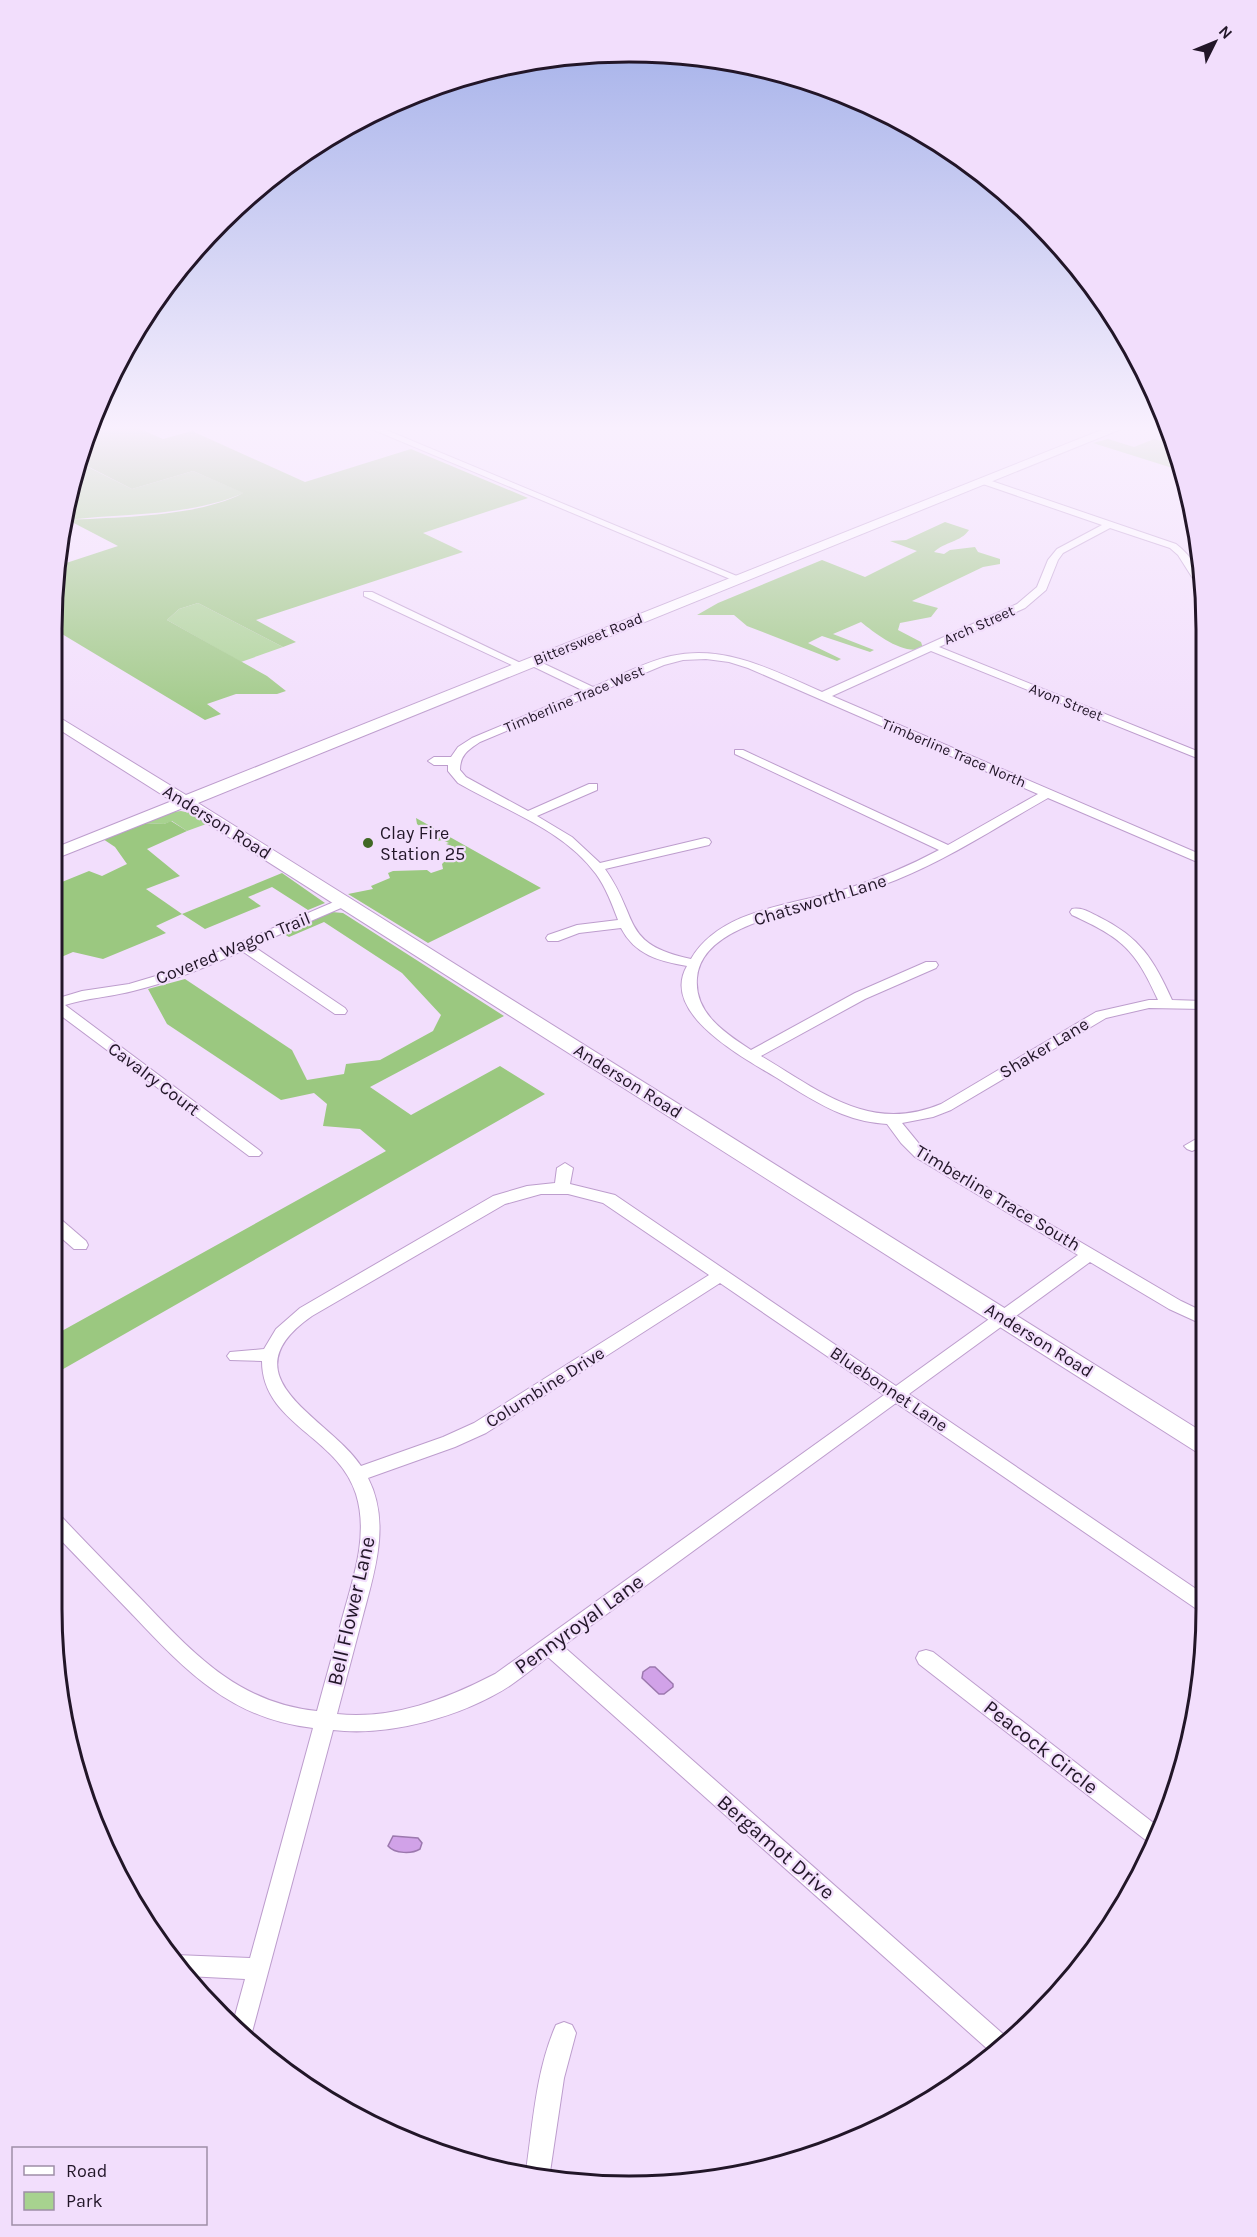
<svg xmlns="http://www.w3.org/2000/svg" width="1257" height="2237" viewBox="0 0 1257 2237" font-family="Karla,sans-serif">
<rect width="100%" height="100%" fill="#f2defc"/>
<g fill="#a7d28f">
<path d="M1108 439 1134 447 1154 439 1176 445 1182 471 1093 443Z"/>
<path d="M86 466 132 489 193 471 244 493C187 517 126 513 66 520L76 469Z"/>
<path d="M198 603 283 647 241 662 167 620 179 609Z"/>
<path d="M181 811 190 813 209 823 187 831 172 821 164 824 142 823 172 812Z"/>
</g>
<g fill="#9bc880">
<path d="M90 425H131L163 439 192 431 305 482 411 449 528 498 423 533 463 552 256 620 296 642 283 647 198 603 179 609 167 620 267 676 286 691 277 694H236L207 704 221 714 205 720 52 628V591L57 566 118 546 68 520C119 517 198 517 243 493L193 471 132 489 87 466 76 469 82 443Z"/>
<path d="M945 522 969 530C961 542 944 542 934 552L944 554 950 550 975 547 978 552 1000 559V564L983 567 912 601 938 608 931 617 900 623 898 630 921 642 923 648C904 656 876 634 861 622L833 634 874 650 870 652 822 636 808 643 841 659 837 661 747 626 734 615H697L718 603 822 560 865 577 917 551 890 541 906 540Z"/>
<path d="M416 818 541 888 428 943 348 894 373 889 371 886 390 878 388 873 393 871 427 870 431 873 443 869 442 864 452 854 449 851 455 847 446 844 449 843 442 840 438 841 417 824Z"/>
<path d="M171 821 187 831 147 849 180 876 146 889 182 914 282 873 325 903 308 910 272 887 248 897 261 906 205 929 182 914 156 926 166 933 103 959 73 952 52 961V881L57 884 89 871 102 876 127 864 115 847 103 839 142 823 164 824Z"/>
<path d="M332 912 343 913 504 1016 370 1087 411 1115 500 1066 545 1094 51 1376V1337L386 1151 360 1129 323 1126 327 1104 314 1093 281 1100 167 1024 148 989 185 979 292 1050 307 1080 344 1074 346 1064 380 1060 433 1031 441 1015 402 973 324 922 289 937 284 934Z"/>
</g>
<g fill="#d1a2e8" stroke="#9c78ae" stroke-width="1.5">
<path d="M650 1667H655L673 1684V1687L664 1694H659L642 1678 643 1672Z"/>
<path d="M393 1836 418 1838 422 1843 420 1849C412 1854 395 1854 388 1846Z"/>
</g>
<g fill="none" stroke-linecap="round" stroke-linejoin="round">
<defs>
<g id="street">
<path d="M362 425H374L744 579 735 581Z"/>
<path d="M983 478 1176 544C1189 554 1201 569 1201 586L1197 585 1178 555 1170 548 1110 528 1063 553 1058 560 1046 590 1025 608 939 647 1202 753V760L931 651 832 696 1202 855V864L1048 798C998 826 949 859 896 880 876 888 856 895 836 901 795 912 701 925 697 978 694 1013 725 1033 751 1050L855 993 926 962H936L938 965 936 968 865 999 761 1056C820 1091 870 1134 941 1104L1096 1012 1149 1000H1158C1135 949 1122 938 1072 915L1070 912 1072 909C1082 907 1091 913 1099 917 1140 937 1154 960 1172 1000L1203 1001V1009L1149 1008 1106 1018 951 1110 933 1117 902 1123 925 1151 1181 1301 1204 1312V1325L1169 1309 1090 1262 909 1394 1205 1595V1613L1198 1610 896 1403 563 1646 1011 2041 992 2053 548 1657C536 1666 524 1676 511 1685 464 1716 389 1737 333 1730L251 2036 234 2019 245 1979 187 1976 169 1957 176 1955 250 1958 313 1728C230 1719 184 1669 131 1613 104 1585 78 1558 51 1530V1511L58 1513C86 1543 115 1572 144 1602 195 1655 239 1703 317 1711 325 1681 334 1650 342 1619 353 1578 369 1536 356 1494 338 1436 262 1424 262 1361L230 1360 227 1356 230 1352 264 1349 276 1329 300 1308 493 1196 527 1186 555 1183 557 1168 565 1163 573 1168 570 1184 615 1195 896 1386 1078 1255 915 1157 901 1143 887 1124C872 1123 857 1120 842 1114 819 1105 798 1091 777 1078 746 1059 659 1014 687 966 659 961 635 955 621 928L579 933 558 941H548L546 938 548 935 577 925 618 920C612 904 606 888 596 874 563 829 504 810 458 783L448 771V765H434L428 761 434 757H451L458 747 472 738 584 691 528 664V660H536L593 687C619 676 645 662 671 656 726 644 774 671 822 692L1017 604 1037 587 1048 560 1057 549 1102 525 980 483V479ZM706 659 729 662 748 668 1038 794 948 845 743 750H735V754L939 850C909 866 878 879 846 889 795 905 721 908 691 959 620 944 640 918 605 869L709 845 711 842 709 839 705 838 600 863 572 837 537 816 597 790V784H589L528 811 466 777 460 770C460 755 468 750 480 742L664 665 683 660ZM541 1194H568L603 1203 709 1275 474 1423 443 1437 361 1466C329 1417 223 1378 312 1316L505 1204ZM720 1283 884 1395 495 1674C447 1699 392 1720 337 1714 345 1684 353 1653 361 1623 373 1576 392 1525 368 1478L455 1447 486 1433Z"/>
<path d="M364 592H372L527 666 522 669 518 668 364 596Z"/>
<path d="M343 898 350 902 348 905 253 946 345 1008 347 1011 345 1014H335L242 951C206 967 171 982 133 991 110 997 87 998 65 1005L259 1150 262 1153 259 1156H249L52 1009V1000L82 991 129 984 176 970Z"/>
<path d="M1203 1135V1146L1192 1151 1187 1149 1184 1146Z"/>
<path d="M51 1215 57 1216 86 1241 88 1245 86 1249H74L51 1229Z"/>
<path d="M926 1650 933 1652 1160 1828 1152 1845 919 1664 916 1658 919 1652Z"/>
<path d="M564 2022 572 2025 576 2033 564 2078 550 2172 526 2171C533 2123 536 2070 556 2025Z"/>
</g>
<path id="secondary" d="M1114 425H1131L198 803 1204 1433V1454L1195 1451 183 808 52 860V849L172 801 52 725V713L186 795Z"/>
</defs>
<use href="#street" stroke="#bd9dcd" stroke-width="2"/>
<use href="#secondary" stroke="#bd9dcd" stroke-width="2"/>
<use href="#street" fill="#fff" fill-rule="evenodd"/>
<use href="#secondary" fill="#fff" fill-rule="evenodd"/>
</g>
<linearGradient id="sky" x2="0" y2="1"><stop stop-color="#9fade8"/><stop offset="0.58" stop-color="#f9f0fe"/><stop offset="1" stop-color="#f9f0fe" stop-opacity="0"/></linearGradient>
<rect width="1257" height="738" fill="url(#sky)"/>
<circle fill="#406824" stroke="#f2defc" stroke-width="2" cx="368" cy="843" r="6"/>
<g text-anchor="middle" stroke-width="4.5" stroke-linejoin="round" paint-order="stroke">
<g font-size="15" fill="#221628" stroke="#f2defc">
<text transform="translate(979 625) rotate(-24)" y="5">Arch Street</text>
<text transform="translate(588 639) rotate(-22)" y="5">Bittersweet Road</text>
<text transform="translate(574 699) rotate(-23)" y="5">Timberline Trace West</text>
<text transform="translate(1066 702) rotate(22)" y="5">Avon Street</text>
<text transform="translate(954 753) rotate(23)" y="5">Timberline Trace North</text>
</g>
<g font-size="18" fill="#221628" stroke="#f2defc">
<text transform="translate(217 822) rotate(32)" y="6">Anderson Road</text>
<text transform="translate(820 900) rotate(-17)" y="6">Chatsworth Lane</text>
<text transform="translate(233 948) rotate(-22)" y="6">Covered Wagon Trail</text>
<text transform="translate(1044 1048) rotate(-31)" y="6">Shaker Lane</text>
<text transform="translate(154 1079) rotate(37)" y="6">Cavalry Court</text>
<text transform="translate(628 1081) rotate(32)" y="6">Anderson Road</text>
<text transform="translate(998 1198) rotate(31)" y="6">Timberline Trace South</text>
<text transform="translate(1039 1340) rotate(32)" y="6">Anderson Road</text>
<text transform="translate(545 1387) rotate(-32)" y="6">Columbine Drive</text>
<text transform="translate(889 1389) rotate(34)" y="6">Bluebonnet Lane</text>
</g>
<g font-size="18" fill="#221628" stroke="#f2defc" text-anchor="start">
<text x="380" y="839">Clay Fire<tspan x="380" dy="21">Station 25</tspan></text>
</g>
<g font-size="21" fill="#221628" stroke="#f2defc">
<text transform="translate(351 1611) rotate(-77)" y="7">Bell Flower Lane</text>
<text transform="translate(579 1624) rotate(-36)" y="7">Pennyroyal Lane</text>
<text transform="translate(1041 1747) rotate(38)" y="7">Peacock Circle</text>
<text transform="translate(776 1847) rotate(41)" y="7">Bergamot Drive</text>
</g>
</g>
<path d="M0 0H1257V2237H0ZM629 62H629A567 567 0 0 1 1196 629V1609A567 567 0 0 1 629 2176H629A567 567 0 0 1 62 1609V629A567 567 0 0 1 629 62Z" fill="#f2defc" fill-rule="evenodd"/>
<path fill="none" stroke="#221628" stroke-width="3" d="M629 62H629A567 567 0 0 1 1196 629V1609A567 567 0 0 1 629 2176H629A567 567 0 0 1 62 1609V629A567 567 0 0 1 629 62Z"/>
<rect x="12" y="2147" width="195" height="78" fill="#f2defc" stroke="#9f8ea7" stroke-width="1.5"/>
<rect x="24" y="2166" width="30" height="9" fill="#ffffff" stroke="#9f8ea7" stroke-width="1.5"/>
<text x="66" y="2177" font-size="18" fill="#221628">Road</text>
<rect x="24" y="2192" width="30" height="18" fill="#a7d28f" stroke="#9f8ea7" stroke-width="1.5"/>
<text x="66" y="2207" font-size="18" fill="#221628">Park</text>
<g transform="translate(1215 42) rotate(47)" stroke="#f2defc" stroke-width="4.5" paint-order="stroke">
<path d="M0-4.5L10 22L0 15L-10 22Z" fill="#221628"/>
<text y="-9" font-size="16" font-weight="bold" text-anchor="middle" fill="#221628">N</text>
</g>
</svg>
